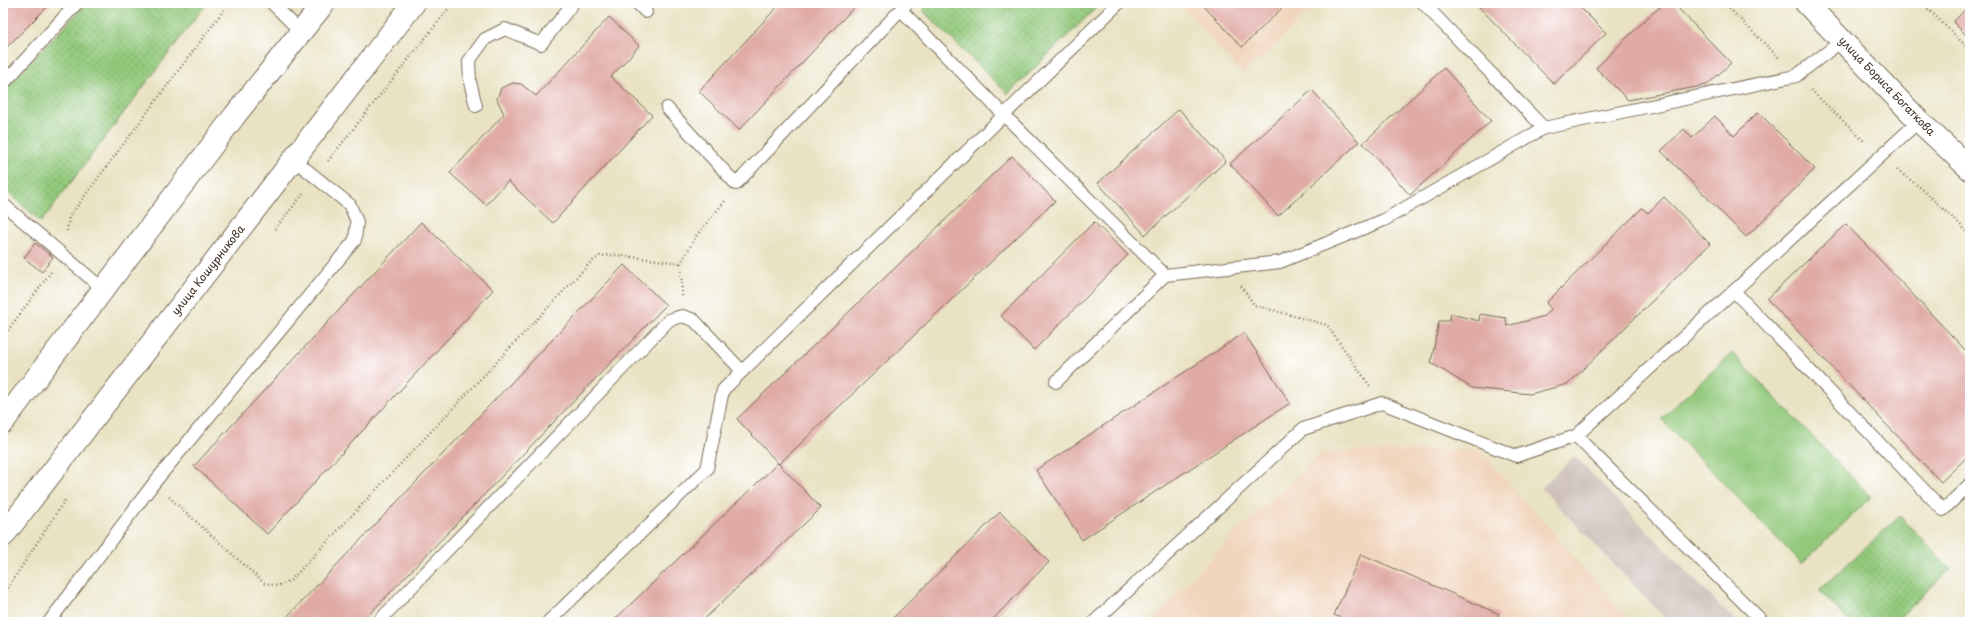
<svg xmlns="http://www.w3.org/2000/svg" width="1973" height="625" viewBox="0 0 1973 625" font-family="'Playpen Sans',sans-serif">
<defs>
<pattern id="park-dots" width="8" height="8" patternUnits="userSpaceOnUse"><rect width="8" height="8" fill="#92c97b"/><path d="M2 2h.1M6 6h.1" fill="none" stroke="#78a364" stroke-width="1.8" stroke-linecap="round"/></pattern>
</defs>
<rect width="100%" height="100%" fill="#fff"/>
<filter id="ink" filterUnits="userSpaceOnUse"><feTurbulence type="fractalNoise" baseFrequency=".025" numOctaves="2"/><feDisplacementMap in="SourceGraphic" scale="8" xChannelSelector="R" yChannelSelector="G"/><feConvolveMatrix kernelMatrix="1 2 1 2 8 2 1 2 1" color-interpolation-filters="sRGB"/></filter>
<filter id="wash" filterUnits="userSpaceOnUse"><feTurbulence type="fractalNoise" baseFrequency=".012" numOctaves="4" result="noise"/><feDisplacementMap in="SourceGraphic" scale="16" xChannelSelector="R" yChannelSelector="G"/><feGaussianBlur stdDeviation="0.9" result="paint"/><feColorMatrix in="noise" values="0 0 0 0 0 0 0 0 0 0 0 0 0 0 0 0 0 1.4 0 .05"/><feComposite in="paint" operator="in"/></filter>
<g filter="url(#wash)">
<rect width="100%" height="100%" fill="#e9e3c4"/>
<g fill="#f1d5bd">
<path d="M1178 3H1318L1243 75Z"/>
<path d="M1479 449 1632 622H1150L1235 533 1322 452Z"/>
</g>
<path fill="#cec1ba" d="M1574 456 1736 622H1669L1541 488Z"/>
<path fill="#92c97b" stroke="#667a4c" d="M1732 353 1871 497 1802 564 1661 419Z"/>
<g fill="url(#park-dots)" stroke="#667a4c">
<path d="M87 3H207L41 222 3 187V91Z"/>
<path d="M929 3H1101L1008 94 922 10Z"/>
<path d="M1900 516 1950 569 1895 622H1849L1819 590Z"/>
</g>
<g id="blocks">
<g fill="#e0aaa5">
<path d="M3 3H51L3 51Z"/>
<path d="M781 3H858L739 130 699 91Z"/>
<path d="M1201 3H1287L1242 47Z"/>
<path d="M1475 3H1576L1606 33 1554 84Z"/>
<path d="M1665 3H1673L1731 63 1707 85 1628 100 1596 68 1648 17Z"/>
<path d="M1970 5V39L1953 22Z"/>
<path d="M609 17 639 46 611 77 652 115 553 223 508 181 486 205 450 173 504 114 497 99 501 88 513 83 521 84 536 96Z"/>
<path d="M1444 68 1491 121 1410 195 1363 143Z"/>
<path d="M1312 90 1359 142 1278 216 1230 164Z"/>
<path d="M1179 109 1226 161 1145 235 1098 183Z"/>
<path d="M1758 112 1815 169 1746 237 1661 151 1684 129 1692 138 1715 116 1734 136Z"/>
<path d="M1012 156 1055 201 779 464 737 419Z"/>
<path d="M1664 197 1710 244 1568 384 1530 394 1472 388 1431 363 1439 321H1449L1451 314 1479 321 1480 314 1506 318 1507 326 1545 316 1551 309 1546 303 1642 208 1648 213Z"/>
<path d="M421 222 493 290 267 534 194 466Z"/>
<path d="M1094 222 1128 255 1034 350 1001 316Z"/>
<path d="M1846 224 1970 355V454L1941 482 1767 299Z"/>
<path d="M35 243 53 257 42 272 24 258Z"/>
<path d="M624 265 666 305 362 622H282Z"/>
<path d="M1244 333 1290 403 1082 540 1036 470Z"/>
<path d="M778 463 821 508 701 622H612Z"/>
<path d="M1000 512 1049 562 990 622H889Z"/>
<path d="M1361 554 1499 614 1496 622H1350L1334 615Z"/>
</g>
</g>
</g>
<g filter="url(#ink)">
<use href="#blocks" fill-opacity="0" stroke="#786b58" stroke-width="1"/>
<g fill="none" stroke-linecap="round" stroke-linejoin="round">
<defs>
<g id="lane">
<path d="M272 3 301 32"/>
<path d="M637 3 646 12"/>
<path d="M1423 3 1544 128"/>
<path d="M901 10 1004 115 1119 3"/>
<path d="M3 84 77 3"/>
<path d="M476 106 470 82 469 61 485 39 505 29 541 44 573 3"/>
<path d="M667 108 736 184 907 3"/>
<path d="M3 204 103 289"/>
<path d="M1734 291 1943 510 1970 484"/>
<path d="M1056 382 1165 275"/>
<path d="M1576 436 1763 622"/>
<path d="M49 622 154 483 355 240 357 222 350 205 293 159"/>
<path d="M378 622 669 320 682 316 694 320 742 371"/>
<path d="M548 622 707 469 723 390 1004 115 1165 275 1280 262 1384 220 1544 128 1796 76 1843 40"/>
<path d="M1094 622 1303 429 1382 403 1516 456 1576 436 1919 121"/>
</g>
<g id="secondary">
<path d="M1806 3 1919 121 1970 169"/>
<path d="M3 422 236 114 324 3"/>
<path d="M3 536 414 3"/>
</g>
</defs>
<use href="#lane" stroke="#786b58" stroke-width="14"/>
<use href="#secondary" stroke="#786b58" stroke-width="24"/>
<g stroke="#786b58" stroke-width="2.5" stroke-dasharray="1 3" stroke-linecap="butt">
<path d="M1724 3 1779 58"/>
<path d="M1922 3 1970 50"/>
<path d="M1811 90 1865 142"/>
<path d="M328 161 453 3"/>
<path d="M1897 170 1921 188 1970 234"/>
<path d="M275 229 303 194"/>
<path d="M67 231 69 217 229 3"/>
<path d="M1241 286 1254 305 1327 325 1370 386"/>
<path d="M682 296 681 263 696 236 725 201"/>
<path d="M3 337 51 272"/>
<path d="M169 497 264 583 278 586 291 580 590 263 600 256 616 255 681 263"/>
<path d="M3 595 65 500"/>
</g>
<use href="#lane" stroke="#fff" stroke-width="12"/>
<use href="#secondary" stroke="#fff" stroke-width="22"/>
</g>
</g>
<g text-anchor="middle" stroke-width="3.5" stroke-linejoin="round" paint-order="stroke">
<g font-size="11" fill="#3b2a1e" stroke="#fff">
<text transform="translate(1887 86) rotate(46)" y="4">улица Бориса Богаткова</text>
<text transform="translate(208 270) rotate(-52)" y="4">улица Кошурникова</text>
</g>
</g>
<rect width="1973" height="625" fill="none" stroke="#fff" stroke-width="16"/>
</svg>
